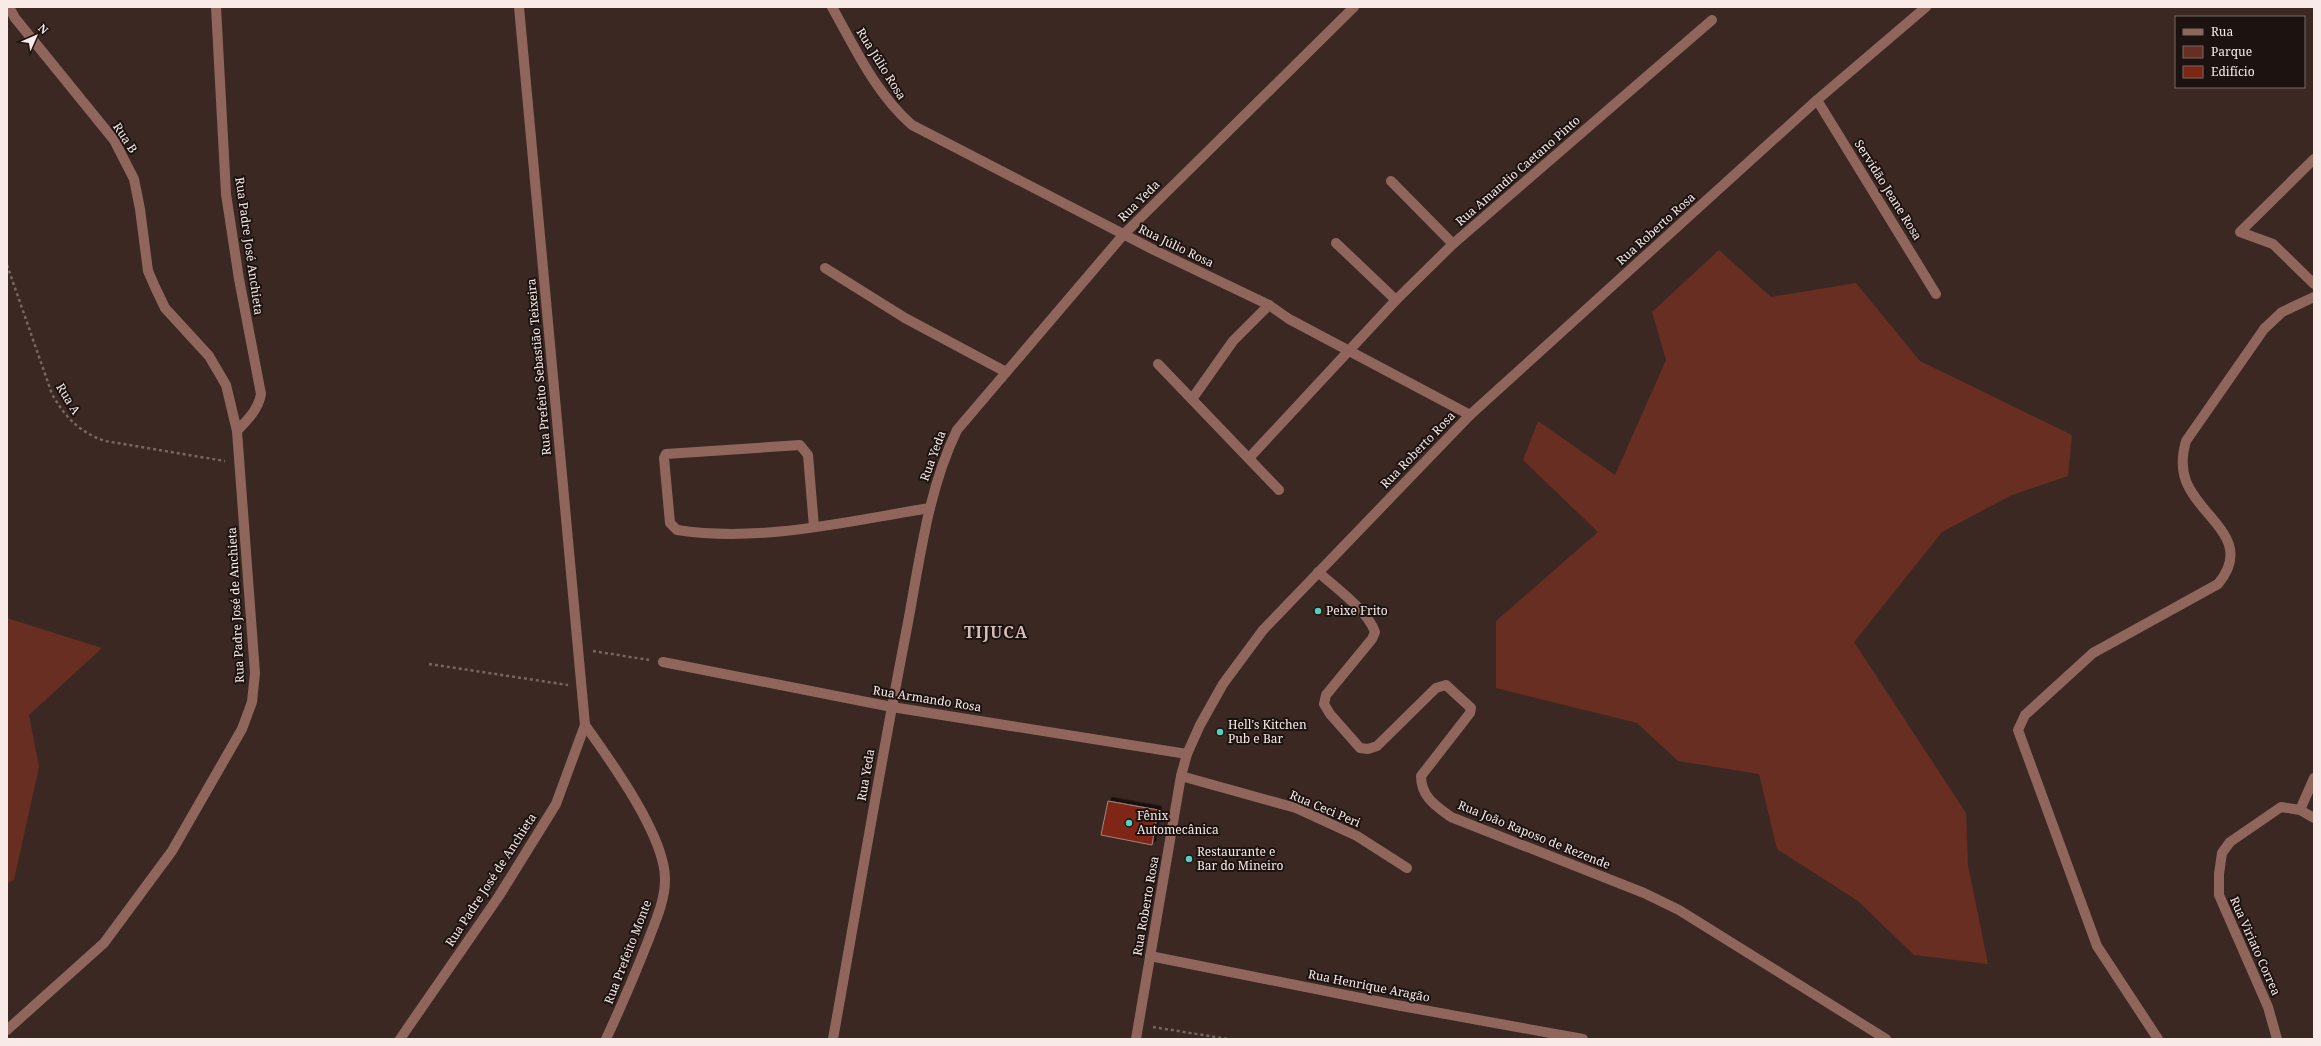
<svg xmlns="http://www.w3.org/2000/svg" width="2321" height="1046" viewBox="0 0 2321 1046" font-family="'Noto Serif',serif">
<defs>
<filter id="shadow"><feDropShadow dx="3.5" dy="-3.5" stdDeviation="0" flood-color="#0009"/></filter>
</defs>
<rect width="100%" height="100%" fill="#3b2823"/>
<g fill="#682e22">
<path d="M1719 250 1771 297 1856 283 1920 361 2072 435 2068 476 2012 495 1942 532 1854 642 1966 813 1968 865 1988 964 1914 955 1858 901 1777 849 1759 774 1678 761 1637 723 1496 688V621L1598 532 1523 460 1538 421 1615 475 1666 360 1652 312Z"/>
<path d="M7 618 102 648 29 715 39 767 14 880 7 883Z"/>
</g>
<path fill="#7f2613" stroke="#9f8781" filter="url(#shadow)" d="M1108 801 1158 810 1152 845 1101 835Z"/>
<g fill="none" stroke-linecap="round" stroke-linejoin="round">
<g stroke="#776661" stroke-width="2.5" stroke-dasharray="3 3" stroke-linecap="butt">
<path d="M7 265 52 394C65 417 79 432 105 441L225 461"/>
<path d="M593 651 649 660"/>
<path d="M429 664 568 685"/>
<path d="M1153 1027 1228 1039"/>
</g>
<g stroke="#90665c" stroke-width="10">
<path d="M216 7 226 194 239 279 261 394C258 410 248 419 237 431"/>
<path d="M832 7C855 48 876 94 912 125L1154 250 1269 305 1289 319 1470 415"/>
<path d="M1817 100 1936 294"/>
<path d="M2314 159 2240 232 2273 244 2314 284"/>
<path d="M1391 181 1453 244"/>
<path d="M1336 243 1396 300"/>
<path d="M825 268 905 318 1006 372"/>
<path d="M1158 364 1279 490"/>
<path d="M1192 399 1233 341 1269 305"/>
<path d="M1250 457 1396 300 1453 244 1712 20"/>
<path d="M814 527 808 455 800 445 666 454 664 458 670 523 677 530C761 543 848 521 930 508"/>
<path d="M1318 572C1335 587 1368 611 1375 632L1372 639 1326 695 1324 704 1330 714 1360 748 1368 749 1377 746 1436 688 1446 685 1471 708 1470 713 1421 776C1421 797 1436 806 1451 817L1644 893 1679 910 1886 1039"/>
<path d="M663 662 892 707 1187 754"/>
<path d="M585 725C610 760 666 837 665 880 665 901 655 922 648 941 635 974 621 1007 606 1039"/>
<path d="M1181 776 1296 808 1357 836 1407 868"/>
<path d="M2300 810 2314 778"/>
<path d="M1150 956 1396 1005 1583 1039"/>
<path d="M7 1030 104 943 172 851 242 729 252 702 255 673 237 431 226 385 209 356 165 308 155 287 148 271 140 209 134 179 114 140 15 18 9 7"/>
<path d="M400 1039 499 896 556 804 585 725 519 7"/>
<path d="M833 1039C857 905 879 772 905 638 919 568 926 494 957 430L1124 234 1354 7"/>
<path d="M1136 1039 1181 776 1187 754 1200 725 1223 684 1263 630 1470 415 1817 100 1926 7"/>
<path d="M2158 1039 2097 946 2018 730 2025 715 2093 653 2218 584C2255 540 2200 518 2186 481 2181 468 2182 455 2186 441L2264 329 2282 312 2314 297"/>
<path d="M2277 1039 2268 1007 2219 895V874L2222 853 2230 842 2281 807 2300 810 2314 818"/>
</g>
</g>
<g fill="#59cebf" stroke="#1c1311" stroke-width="1.5">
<circle cx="1318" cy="611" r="4"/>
<circle cx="1220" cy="732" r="4"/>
<circle cx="1129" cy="823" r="4"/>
<circle cx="1189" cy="859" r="4"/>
</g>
<g text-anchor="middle" stroke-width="4" stroke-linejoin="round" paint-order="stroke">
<g font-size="12" fill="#f8ebe7" stroke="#1c1311">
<text transform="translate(881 64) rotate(58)" y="4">Rua Júlio Rosa</text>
<text transform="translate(125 138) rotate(57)" y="4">Rua B</text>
<text transform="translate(1518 171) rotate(-41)" y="4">Rua Amandio Caetano Pinto</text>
<text transform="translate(1888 190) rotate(58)" y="4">Servidão Jeane Rosa</text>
<text transform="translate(1139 201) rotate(-45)" y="4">Rua Yeda</text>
<text transform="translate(1656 229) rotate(-42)" y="4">Rua Roberto Rosa</text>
<text transform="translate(249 246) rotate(82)" y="4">Rua Padre José Anchieta</text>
<text transform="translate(1176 246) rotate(26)" y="4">Rua Júlio Rosa</text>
<text transform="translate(539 367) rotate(-95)" y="4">Rua Prefeito Sebastião Teixeira</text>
<text transform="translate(68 399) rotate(59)" y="4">Rua A</text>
<text transform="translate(1418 450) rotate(-46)" y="4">Rua Roberto Rosa</text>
<text transform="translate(933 456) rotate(-70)" y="4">Rua Yeda</text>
<text transform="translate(236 605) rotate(-93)" y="4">Rua Padre José de Anchieta</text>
<text transform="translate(927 699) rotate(9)" y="4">Rua Armando Rosa</text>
<text transform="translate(866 775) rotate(-80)" y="4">Rua Yeda</text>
<text transform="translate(1325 809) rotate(23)" y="4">Rua Ceci Peri</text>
<text transform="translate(1534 835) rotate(22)" y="4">Rua João Raposo de Rezende</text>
<text transform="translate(491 880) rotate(-57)" y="4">Rua Padre José de Anchieta</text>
<text transform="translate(1146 906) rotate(-80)" y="4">Rua Roberto Rosa</text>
<text transform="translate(2255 946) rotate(66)" y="4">Rua Viriato Correa</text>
<text transform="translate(628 952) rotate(-69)" y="4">Rua Prefeito Monte</text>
<text transform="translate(1369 986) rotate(11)" y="4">Rua Henrique Aragão</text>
</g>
<g font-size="12" fill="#f8ebe7" stroke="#1c1311" text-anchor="start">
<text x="1326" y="615">Peixe Frito</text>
<text x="1228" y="729">Hell's Kitchen<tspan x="1228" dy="14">Pub e Bar</tspan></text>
<text x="1137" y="820">Fênix<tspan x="1137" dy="14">Automecânica</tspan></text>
<text x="1197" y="856">Restaurante e<tspan x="1197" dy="14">Bar do Mineiro</tspan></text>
</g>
<g font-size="16" font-weight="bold" letter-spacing="1" fill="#d6bcb6" stroke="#1c1311">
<text x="996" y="638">TIJUCA</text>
</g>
</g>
<rect width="2321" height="1046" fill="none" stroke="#f8ebe7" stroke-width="16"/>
<rect x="2175" y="16" width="130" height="72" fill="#1c1311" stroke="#746967"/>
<rect x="2183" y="29" width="20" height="6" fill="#90665c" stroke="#746967"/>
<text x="2211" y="36" font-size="12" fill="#f8ebe7">Rua</text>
<rect x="2183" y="46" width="20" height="12" fill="#682e22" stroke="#746967"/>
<text x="2211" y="56" font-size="12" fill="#f8ebe7">Parque</text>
<rect x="2183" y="66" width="20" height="12" fill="#7f2613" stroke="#746967"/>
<text x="2211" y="76" font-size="12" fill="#f8ebe7">Edifício</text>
<g transform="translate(36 36) rotate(45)" stroke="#1c1311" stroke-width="3" paint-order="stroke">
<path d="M0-3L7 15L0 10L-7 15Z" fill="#f8ebe7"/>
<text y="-6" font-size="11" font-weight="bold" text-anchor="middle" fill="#f8ebe7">N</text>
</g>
</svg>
